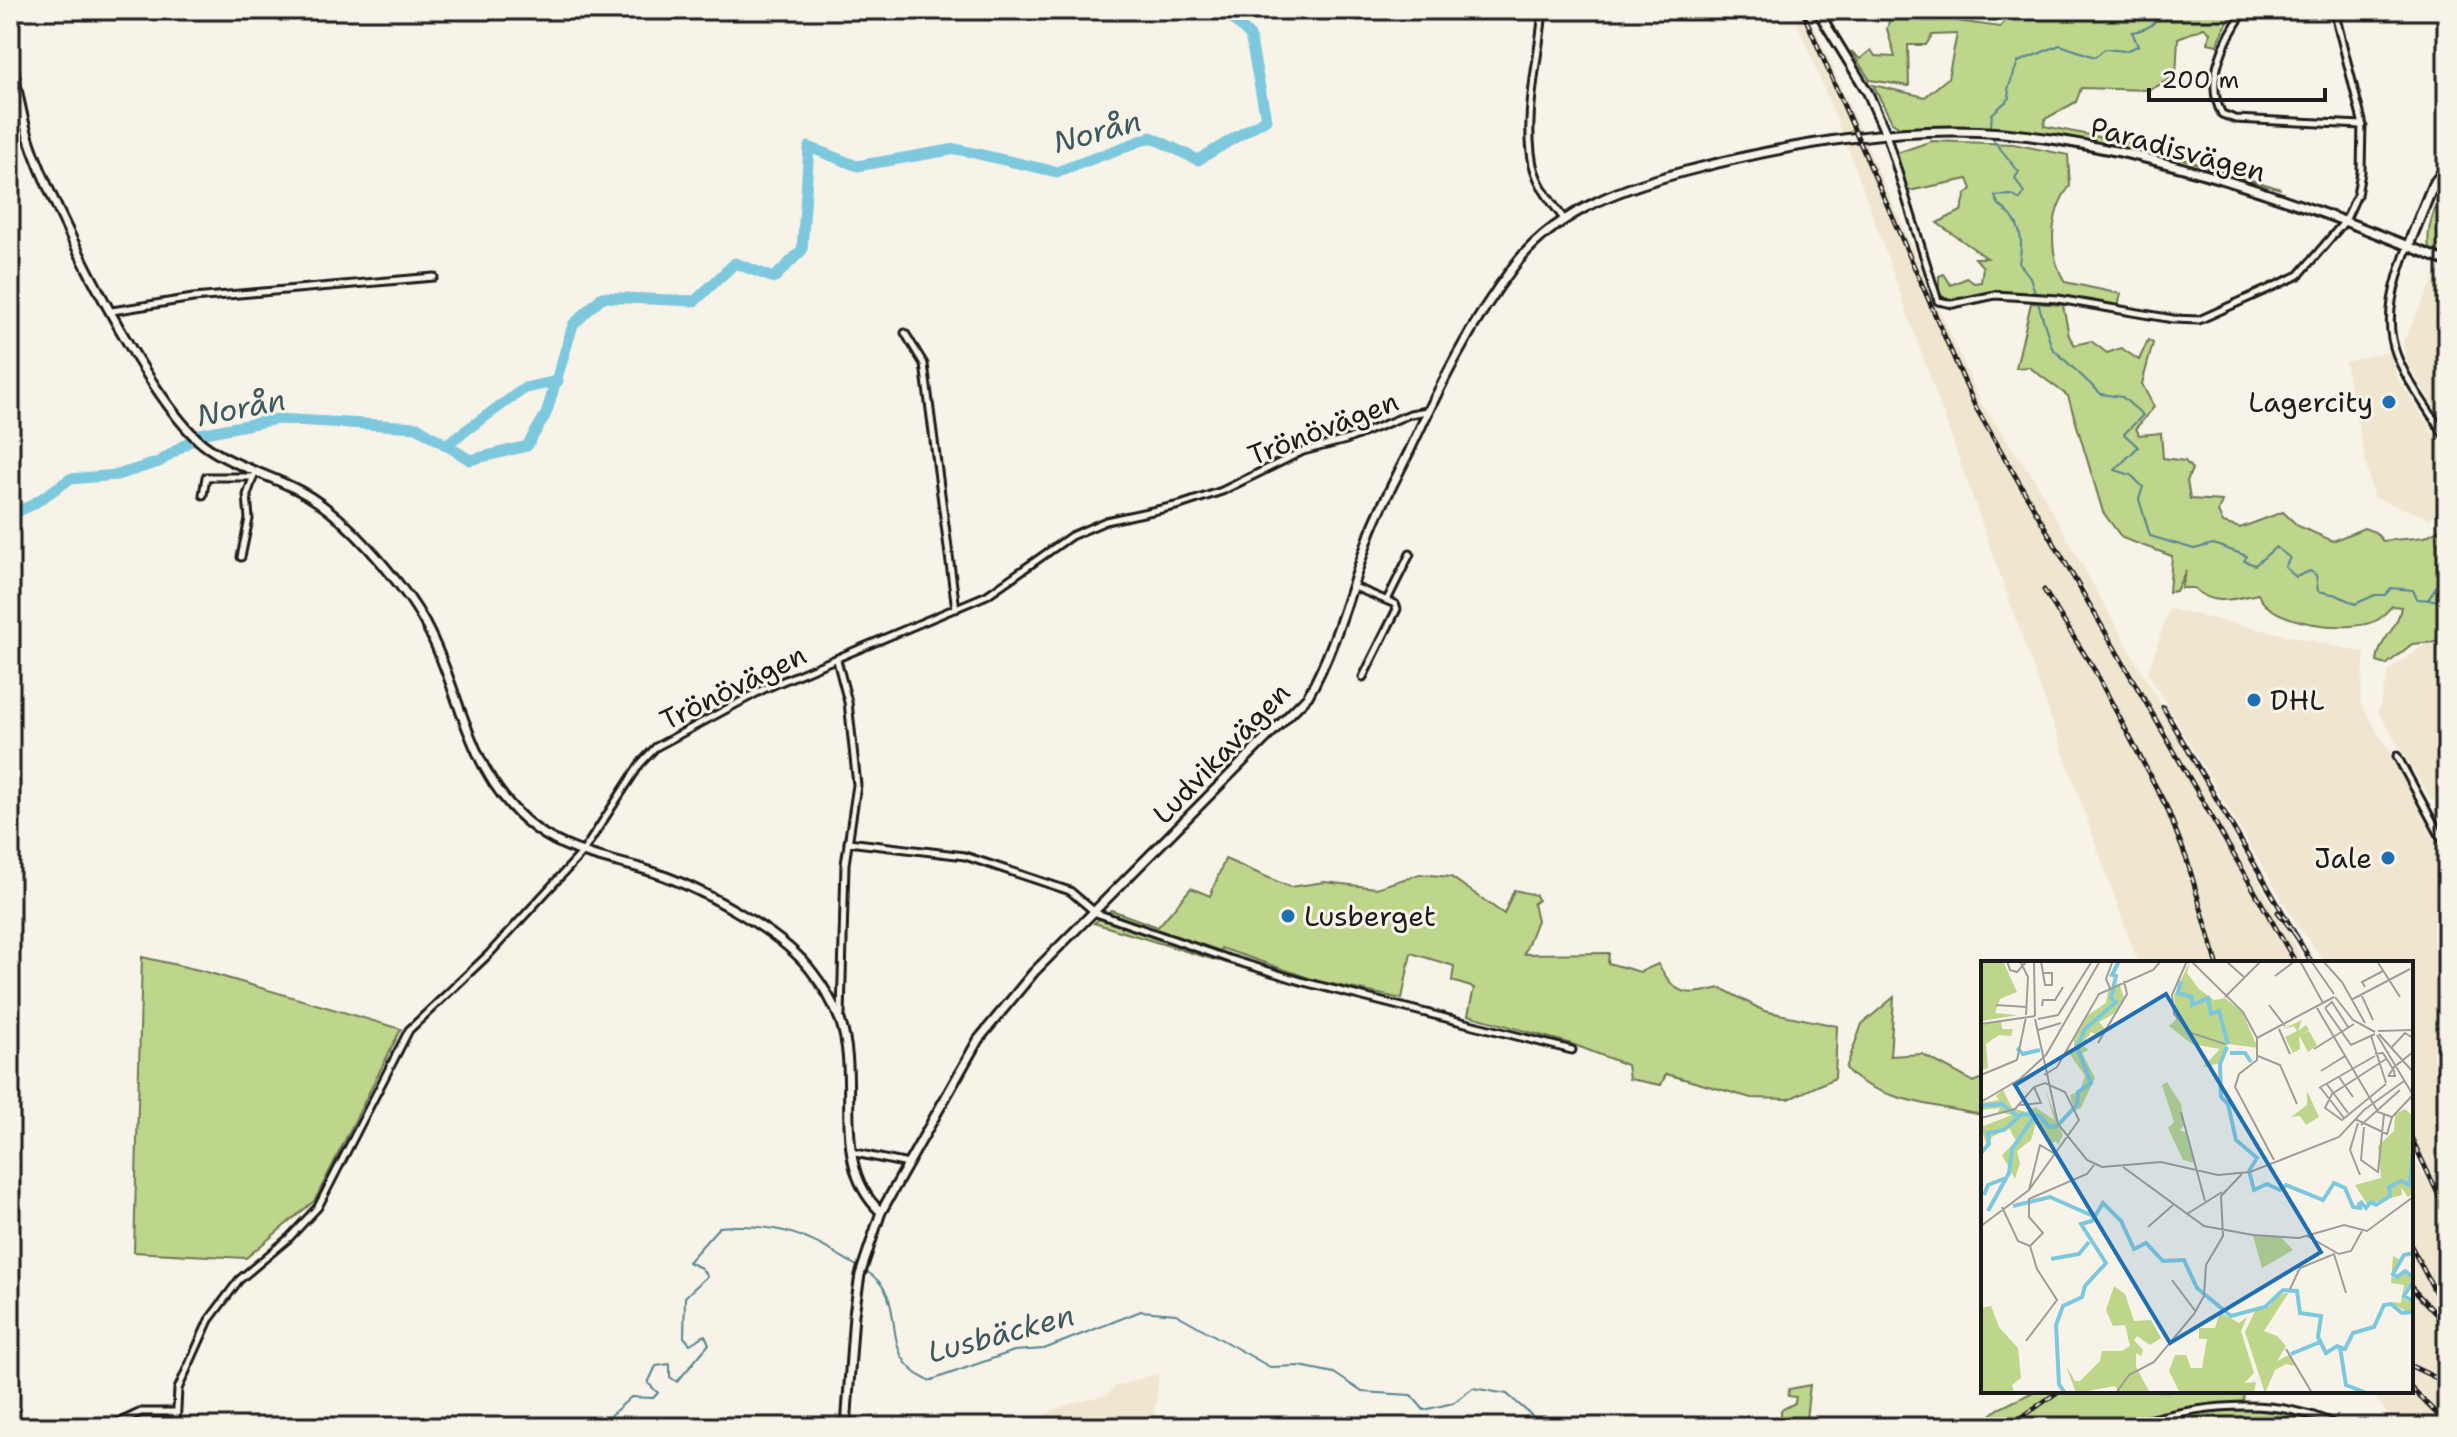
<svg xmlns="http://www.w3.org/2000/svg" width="2457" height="1437" viewBox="0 0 2457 1437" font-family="'Shantell Sans',sans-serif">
<rect width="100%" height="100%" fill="#f7f3e8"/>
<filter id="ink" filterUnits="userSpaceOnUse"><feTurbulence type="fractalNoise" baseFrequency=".0125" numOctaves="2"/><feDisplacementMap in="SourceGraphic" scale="16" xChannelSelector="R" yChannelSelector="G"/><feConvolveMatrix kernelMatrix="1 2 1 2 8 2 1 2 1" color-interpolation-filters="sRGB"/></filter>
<g filter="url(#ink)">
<g fill="#f0e6cf">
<path d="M1792 10H1807L1981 403 2033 477 2305 963H2138L1855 166Z"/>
<path d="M2435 277 2447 283V429L2406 360 2403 342Z"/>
<path d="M2391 351 2396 376 2447 452V509L2429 518 2373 497 2345 362Z"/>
<path d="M2169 609 2365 653 2360 703 2447 848V1206L2411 1138V963H2326L2297 925 2148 673Z"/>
<path d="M2439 635 2447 650V792L2432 801 2378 712 2389 670Z"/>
<path d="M2411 1154 2447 1211V1427H2398L2370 1391H2411Z"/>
<path d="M1159 1373 1153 1427H1020L1062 1406 1106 1395 1114 1387Z"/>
</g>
<g fill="#bed58c" stroke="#6d7854" stroke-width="2">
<path d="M1892 10H1918L1925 21 1950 20 2000 27 2008 18 2006 10H2038L2048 17H2081L2092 10H2227L2231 14 2217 45 2208 43 2210 33 2204 28 2178 38 2176 76 2150 90 2081 88 2076 102 2045 119 2044 126 2134 144 2281 189 2122 147 2034 132 1900 127 1892 122 1873 85 1925 97 1948 78 1957 34 1932 35 1926 45H1908L1909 86 1870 80 1851 51 1860 59 1871 50 1875 56 1895 57 1887 29Z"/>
<path d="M1932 141 2013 144 2068 155 2070 186C2050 211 2047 253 2065 282L2121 294 2118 306C2060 294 2006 285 1948 301L1939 293V276L1944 274 1951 285 1967 278 1974 283 1981 282 1983 267 1975 258H1987L1937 223 1961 211 1966 194 1972 189 1968 179 1908 191 1897 153Z"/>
<path d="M2447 189V257L2429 249C2426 230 2434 204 2447 189Z"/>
<path d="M2031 303 2063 305 2069 336 2075 345 2091 341 2107 353 2121 348 2139 360 2148 340 2153 343 2142 384 2154 407 2136 428 2139 435 2161 433 2163 458 2185 461 2192 469 2187 481 2190 499 2222 501 2218 512 2223 523 2240 528 2283 512 2298 526 2333 541 2364 528 2375 532 2383 541 2425 537 2447 525V641L2412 644 2386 665 2377 662C2378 640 2398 630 2401 607L2392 606C2388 610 2383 616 2379 619 2353 635 2268 624 2258 594 2234 599 2212 607 2194 588H2181L2186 570 2176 591 2169 592 2172 556 2122 538 2103 512 2068 396 2029 367 2016 368Z"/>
<path d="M1225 859 1290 887 1325 882 1376 888 1420 874 1451 877 1504 914 1514 890 1536 895 1538 900 1533 904 1537 920 1524 954 1609 953 1608 963 1640 972 1658 964C1677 997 1685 996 1721 988L1764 1011 1837 1026 1835 1078 1789 1099 1751 1098 1666 1074 1661 1085 1629 1079 1627 1065 1572 1044 1468 1015 1474 988 1452 981 1454 966 1411 953 1402 999 1318 981 1221 948 1218 961 1094 923 1111 910 1158 927 1191 888 1210 896Z"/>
<path d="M142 957 203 971 401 1029 315 1200 246 1258 134 1252Z"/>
<path d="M1894 997 1890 1056 1922 1054 1974 1082 1983 1078V1115C1947 1108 1866 1098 1846 1068L1862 1024Z"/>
<path d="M1810 1385 1805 1427H1785L1781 1420V1410L1795 1403 1796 1397 1788 1396 1789 1389Z"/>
<path d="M2035 1391H2244L2243 1406 2314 1417V1427H1976L1998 1409Z"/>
</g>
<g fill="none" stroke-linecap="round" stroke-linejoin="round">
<g stroke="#578390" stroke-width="2">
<path d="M1991 126 1992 114 2010 98 2008 89 2018 62 2060 45 2095 57 2105 49 2125 51 2138 46 2132 32C2147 29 2156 26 2160 10"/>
<path d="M1991 137 2019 172 2015 178 2024 193 2020 200 2012 195 1995 196C1998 208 2005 208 2012 217 2023 231 2022 247 2019 263L2030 277 2052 348 2101 394 2122 397 2143 415 2124 434 2138 447 2115 470 2131 475 2143 487 2139 499 2150 536 2194 549 2213 544 2247 556 2244 561 2255 565 2276 547 2290 558 2285 567 2296 577 2310 571 2316 575 2318 591 2337 595 2355 604 2375 595H2385L2391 588 2413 590 2417 599 2447 601"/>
<path d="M2428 600 2441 578V552L2447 547"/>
<path d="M866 1271C914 1300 872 1354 929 1381L1014 1351 1044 1349 1141 1311 1176 1314 1270 1367 1300 1366 1334 1373 1362 1392 1411 1395 1424 1410 1453 1403 1473 1388 1507 1394 1545 1427"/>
<path d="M609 1427 611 1415 631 1397 653 1398 658 1393 648 1383 656 1366 670 1364V1377L677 1382 709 1344 705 1335 690 1344 684 1337 685 1297 707 1276 701 1268 688 1262 719 1227C781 1222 808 1236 860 1268"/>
</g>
<g stroke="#7ec8de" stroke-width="11">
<path d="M447 444 525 388 558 381"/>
<path d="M10 515 32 505 70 479 117 475 159 462 200 434 277 419 417 427 470 460 527 446 546 414 573 325 602 297 695 301 735 263 774 278 802 250 809 147 857 166 956 149 1057 172 1151 137 1198 160 1266 119 1250 36 1224 10"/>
</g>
<defs>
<g id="street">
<path d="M1543 10C1539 59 1523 117 1533 165 1538 186 1552 203 1564 219"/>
<path d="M2245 10C2226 37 2203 81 2222 114L2235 119 2363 125"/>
<path d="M1886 134 1938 301 1953 304 1995 295 2058 299 2173 319 2199 320 2299 275 2345 221 2357 195 2361 172 2362 121 2334 10"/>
<path d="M2408 246C2371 343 2396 359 2447 439"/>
<path d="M112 311 193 298 434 277"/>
<path d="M905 333 924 364 956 609"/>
<path d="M203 495 206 477H251"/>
<path d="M241 557 249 519 247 495 255 472"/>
<path d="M1352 586 1395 604 1397 609 1363 677"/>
<path d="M1387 600 1410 554"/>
<path d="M837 660 848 702 857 785 845 864 841 1016"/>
<path d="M2397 756 2447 848"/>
<path d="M848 842 965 856 1070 891 1096 913 1229 959 1304 982 1572 1050"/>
<path d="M851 1152 908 1164"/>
<path d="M109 1427 141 1412H174"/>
<path d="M176 1427 178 1389 209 1320 239 1280 289 1238 318 1207 409 1030 489 954 582 853 640 764 656 747 764 689 987 595 1071 536 1106 521 1180 505 1222 491 1303 451 1346 440 1410 414 1427 411"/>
<path d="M2123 1427C2190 1406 2275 1393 2340 1427"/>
</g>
<g id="secondary">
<path d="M1817 10 1868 93 1886 134"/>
<path d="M10 51C16 82 20 112 30 142 53 210 149 401 203 444 232 466 268 474 300 491 343 514 382 561 410 599 462 672 459 771 535 828 567 852 605 858 643 869 692 883 783 931 813 973 823 986 834 1005 840 1020 862 1081 828 1164 881 1212"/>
<path d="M846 1427 854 1314 860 1275 881 1212 978 1040 1034 972 1308 696C1337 645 1351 586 1371 531 1382 504 1396 478 1409 452 1439 388 1471 322 1514 266 1558 208 1630 185 1698 168 1796 143 1901 125 2003 133 2146 146 2316 207 2447 262"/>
</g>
<path id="highway" d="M2408 246 2433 185 2447 167"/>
</defs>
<use href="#street" stroke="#1c1c1c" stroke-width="11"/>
<use href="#secondary" stroke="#1c1c1c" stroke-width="13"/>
<use href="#highway" stroke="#1c1c1c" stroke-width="14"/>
<use href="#street" stroke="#f7f3e8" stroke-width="5"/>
<use href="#secondary" stroke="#f7f3e8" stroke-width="7"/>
<use href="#highway" stroke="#f7f3e8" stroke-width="8"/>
<defs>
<g id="rail">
<path d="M1802 10 1975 406 2296 963"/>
<path d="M2044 590 2095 671 2167 808 2187 860 2217 963"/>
<path d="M2163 707 2312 963"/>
<path d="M2278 912 2297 937"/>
<path d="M2411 1137 2447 1213"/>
<path d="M2411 1246 2447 1314"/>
<path d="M2411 1287 2447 1326"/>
<path d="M2411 1366 2447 1383"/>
<path d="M2411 1388 2447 1424"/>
<path d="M2008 1427 2059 1391"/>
</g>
</defs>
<use href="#rail" stroke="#1c1c1c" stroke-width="5"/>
<use href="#rail" stroke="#f7f3e8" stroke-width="2" stroke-dasharray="6" stroke-linecap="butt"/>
</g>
</g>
<g fill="#1f6fb2" stroke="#f7f3e8" stroke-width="3">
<circle cx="2389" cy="402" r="8"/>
<circle cx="2254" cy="700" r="8"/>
<circle cx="2388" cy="858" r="8"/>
<circle cx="1288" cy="916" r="8"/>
</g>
<g text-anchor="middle" stroke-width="6" stroke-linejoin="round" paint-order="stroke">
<g font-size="28" fill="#1c1c1c" stroke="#f7f3e8">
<text transform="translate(2178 149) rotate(15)" y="10">Paradisvägen</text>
<text transform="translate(1323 428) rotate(-21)" y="10">Trönövägen</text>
<text transform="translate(733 687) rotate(-26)" y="10">Trönövägen</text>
<text transform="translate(1221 753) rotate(-46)" y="10">Ludvikavägen</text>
</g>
<g font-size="28" fill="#1c1c1c" stroke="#f7f3e8" text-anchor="end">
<text x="2373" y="412">Lagercity</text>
<text x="2270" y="710" text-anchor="start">DHL</text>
<text x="2372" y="868">Jale</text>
<text x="1304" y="926" text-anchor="start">Lusberget</text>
</g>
<g font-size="30" font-style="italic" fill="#3e5860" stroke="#f7f3e8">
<text transform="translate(1097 132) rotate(-15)" y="10">Norån</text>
<text transform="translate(241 408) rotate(-11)" y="10">Norån</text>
<text transform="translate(1001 1334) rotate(-15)" y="10">Lusbäcken</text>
</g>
</g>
<g transform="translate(1981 961)">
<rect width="432" height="432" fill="#f7f3e8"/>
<path d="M0 0H22L36 31 19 38 14 52 37 54 1 60ZM209 0 206 12 218 28 233 39 244 37 261 51 277 87 247 83 239 102 222 106 239 88 211 83 188 65 195 58 193 34ZM138 22 143 37 134 52 118 61 124 68 120 76 110 71 101 84 108 89 101 92 114 117 100 147 93 150 89 134 99 130 104 115 86 89 93 87V78L107 54 125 42 127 30ZM20 59 21 68H32L30 75 18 74 5 83 7 107 0 109V64ZM321 59 317 70 325 64 328 69 319 74 328 70 336 84 327 91 318 74 319 88 312 92 304 76 316 70 313 65 300 69ZM186 121 200 143 203 164 199 169 206 172 213 202 202 199 187 167 193 161 181 124ZM22 129 31 147 45 151 54 146 73 159 65 130 82 174 77 184 75 180 70 183 55 162 50 179 36 190 39 202 34 218 21 194 35 180 28 167 11 176 0 197 5 182 0 166 31 154 17 151 19 147 0 149V142L18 139 15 135ZM326 130 338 156 325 164 319 155 310 156 326 144ZM424 148 432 155V232L427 236 420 226 421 234 386 243 374 224 400 217 397 185 413 170 414 153ZM272 275H299L312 289 281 307ZM412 295 418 298 412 317 423 312 431 317 423 331V338L432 342V349L426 351 409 341 420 342 423 324 410 322ZM133 325 144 333 153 360 170 359 180 377 169 384 156 375 153 379 162 389 160 395 155 392V406L169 432H139L134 425 95 432 85 405 94 420H99L119 400 121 390H141L149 385 144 364 132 365 125 349ZM308 331 283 370 296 375 305 385 296 400 308 394 315 405 305 403 294 409 284 432 264 371 275 348 289 345 296 335ZM10 345 18 366 37 387 40 417 31 424 33 432H0V347ZM239 351 258 362 266 356 260 370 273 412 263 422 275 421 273 432H199L188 410 194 394H205L210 407H221L226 378H218V367H234Z" fill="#bed58c"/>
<path fill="none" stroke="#7ec8de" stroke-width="4" d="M200 20 197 32 211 36V44L227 37 230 53 238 50 247 83M246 86 239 103 240 136 247 143 255 179 276 197 268 210 273 229 286 223 299 229 305 224 342 239 353 222 364 227 372 246 379 247 378 241M36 87 42 93 59 89M249 92H264L270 101M0 145 21 143 36 155M78 163 96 144 97 131 110 122 96 86 104 68 135 41 130 37 135 15 131 14 138 0M0 192 8 183 7 172 23 169 41 153 59 155 68 166 77 165M430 214 432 188M3 234 7 224 25 217M379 240 385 247 390 241 395 244 409 235 408 226 421 220 428 224 430 214M32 245 69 236 112 255M7 250 28 212 31 188 53 156M432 292 423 294 412 313 416 316 424 310 432 316M70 298 98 293 108 281M432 320 423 335 432 340M359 386 365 424 386 432M310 393 339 381M84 432 78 423 75 364 82 345 101 336 104 325 125 302 100 263 111 260 122 242 140 260 153 288 165 282 182 300 203 299 216 327 250 355 284 346 302 329 316 330 319 352 340 355 337 376 345 392 356 385 364 388 372 372 393 366 403 344 410 343 421 352 432 351"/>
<path fill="none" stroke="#9f9d96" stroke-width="2" d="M26 0 29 9 36 11 46 0M39 0 47 16 45 54M53 0 54 55M60 0 64 24H71V12H62M206 0 191 34 193 53 210 72 244 83M210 0 262 51 276 77V99L258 113 254 126 293 199M245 0 264 17M319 0 342 42M330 0 353 33M342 0 361 21 384 62M396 0 419 36M294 15 314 0M384 26 381 21 402 10M129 27 125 18 131 2M380 33 392 59M244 36 280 0M354 36 372 59 394 71M370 39 429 8M15 44 46 46M288 44 304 65M61 45 62 39H74L82 26M336 47 397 151 411 156M344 47 370 84 394 73M344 47 351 41 367 66M54 58 77 163 106 199 121 206 180 201 237 214 269 211 358 176 383 149 423 120M57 58 77 54 111 0M0 63 54 55M298 68 309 93M57 69 80 62M397 70 432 69M398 73 432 111M396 74 432 134M390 75 405 122M276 77 353 36M117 82 146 33 143 20M411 86 424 72 432 77M333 88 373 63M394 93 402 92 412 108 407 115M277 95 299 104 316 143M405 98 351 133 344 147 361 159 405 123M36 99 45 56M340 110 364 95M0 114 36 99M63 114 76 106 118 33 172 9 180 0M407 115H414L412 107 432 91M358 116 372 136M345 122 367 152M339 126 363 157M338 127 394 95M0 141 39 118 65 94 119 0M38 144 60 142 53 126M200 151 224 240M0 157 34 148 53 126 64 122 84 131 98 159 48 229 0 265M374 158 406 173 411 156 431 135M377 162 369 189 379 214M380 164 419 129M383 166 380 199 397 211 403 153M142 206 223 265 272 274 318 277 363 264 386 270 432 236M48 229 59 184 74 193M21 246 37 280 49 285 56 308 76 339 45 380M206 253 241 231M167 266 192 244M326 275 358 293 370 290 381 270M49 285 62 272 48 256V238L106 213 113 204M191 319 215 351M309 328 319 307 353 293 365 332M305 388 331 432M135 432 148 414 173 401 213 353 223 335 225 304 242 275 240 235 261 213"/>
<path fill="#1f6fb2" fill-opacity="0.15" stroke="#1f6fb2" stroke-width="4" d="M185 33 340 291 189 382 34 124Z"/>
<rect width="432" height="432" fill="none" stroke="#1c1c1c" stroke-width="4"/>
</g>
<rect width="2457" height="1437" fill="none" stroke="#f7f3e8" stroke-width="40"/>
<rect x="20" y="20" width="2417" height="1397" fill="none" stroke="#1c1c1c" stroke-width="3" filter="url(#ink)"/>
<path d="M2149 88v12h176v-12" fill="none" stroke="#1c1c1c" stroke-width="4"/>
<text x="2161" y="88" font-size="24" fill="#1c1c1c" stroke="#f7f3e8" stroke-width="6" paint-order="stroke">200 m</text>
</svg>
